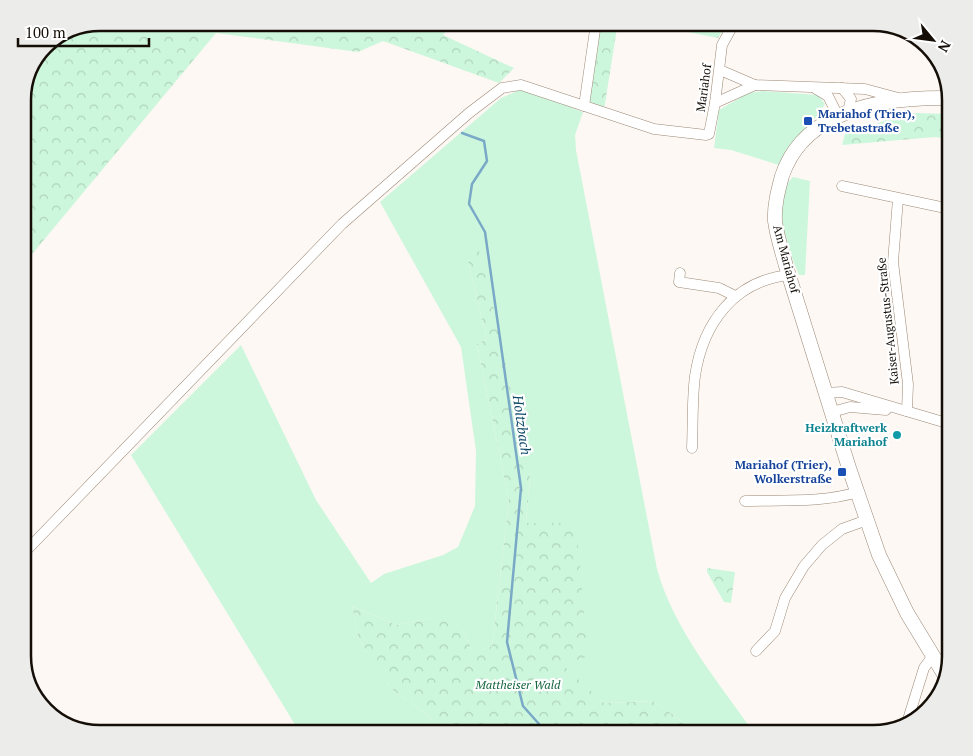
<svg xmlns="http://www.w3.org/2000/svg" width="973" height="756" viewBox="0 0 973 756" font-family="'PT Serif',serif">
<defs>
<pattern id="forest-crowns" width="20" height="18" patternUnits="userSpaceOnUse" patternTransform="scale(1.25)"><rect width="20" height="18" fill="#cdf7dc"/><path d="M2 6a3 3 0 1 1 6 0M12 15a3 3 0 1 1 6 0" fill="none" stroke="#afd3bb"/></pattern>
</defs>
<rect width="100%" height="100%" fill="#fdf8f4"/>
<g fill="#cdf7dc">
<path d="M522 89 583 112 575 135 576 150 657 569C674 630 718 681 754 733H699L653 701 604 703 561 664 576 523H526L530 477 467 257 487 339 477 344 509 501 492 646 482 650H472L462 629 429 618 397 625 352 606 359 640 386 676 388 684 393 690 425 713 438 728 439 733H300L131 455 241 345 316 500 371 583 384 574 443 555 458 547 475 506 476 451 461 347 380 202 501 98Z"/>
<path d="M763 91 818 95 825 104C812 127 790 141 779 165L731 150 714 148 719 110 748 93Z"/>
<path d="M793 177 810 181 805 275H799C789 252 769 198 793 177Z"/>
</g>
<g fill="url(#forest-crowns)">
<path d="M101 23H454L443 35 514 68 499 83 383 41 358 52 216 33 23 265V95L49 42Z"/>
<path d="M601 23H623L617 28 604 110 588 101Z"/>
<path d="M643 23H727L718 38Z"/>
<path d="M917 113 950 114V139L935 137 842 145 845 134 896 117Z"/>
<path d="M478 247 492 300 530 477 526 523H576L588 657 562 664 604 703 653 701 699 733H439L438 728 425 713 393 690 388 684 385 676 359 640 352 606 397 625 429 618 452 622 462 629 472 650H482L492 646 509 501 477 344 487 339 467 257Z"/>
<path d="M707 568 735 572 731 603 724 602 707 572Z"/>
</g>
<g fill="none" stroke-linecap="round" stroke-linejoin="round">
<path stroke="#79a9c7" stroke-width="2.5" d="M462 133 484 141 487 161 472 184 469 204 485 232 521 488 507 642 523 706 547 733"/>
<defs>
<g id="street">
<path d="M720 70 755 85 865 89 902 99"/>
<path d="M842 88 851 99 848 111"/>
<path d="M816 89 828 96 838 116"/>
<path d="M715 103 755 85"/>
<path d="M584 106 596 23"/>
<path d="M842 186 950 209"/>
<path d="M898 199 893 262 908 384 907 411"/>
<path d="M680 273 679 282 719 288 735 296"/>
<path d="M826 393 842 392 950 424"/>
<path d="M832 412 850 407 886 410"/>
<path d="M692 448C693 425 692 399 695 376 703 323 734 281 789 275"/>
<path d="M745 501C782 500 822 503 858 492"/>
<path d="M23 554 342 224 469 113 502 88 521 85 654 129 706 135 709 134 715 103 722 45 734 23"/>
<path d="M756 651 775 631 785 598 804 566 822 545 842 529 867 520"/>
<path d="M906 726 924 668 932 657"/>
</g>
<path id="secondary" d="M944 674 907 613 879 555 849 468 786 266C782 251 777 237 775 221 774 206 778 191 782 176 805 107 887 97 950 98"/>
</defs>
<use href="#street" stroke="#9c8875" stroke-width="11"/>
<use href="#secondary" stroke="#9c8875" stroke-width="15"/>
<use href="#street" stroke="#fff" stroke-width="10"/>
<use href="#secondary" stroke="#fff" stroke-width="14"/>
</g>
<g fill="#1a4fb4" stroke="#fff" stroke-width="2">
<rect x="803" y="116" width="10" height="10" rx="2.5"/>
<rect x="837" y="467" width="10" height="10" rx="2.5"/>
</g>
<circle fill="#0f9aa8" stroke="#fff" stroke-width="2" cx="897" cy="435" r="5"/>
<g text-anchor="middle" stroke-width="4.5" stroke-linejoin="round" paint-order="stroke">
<g font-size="12" fill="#150e07" stroke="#fff">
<text transform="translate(704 88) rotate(-82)" y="4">Mariahof</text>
<text transform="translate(786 259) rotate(75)" y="4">Am Mariahof</text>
<text transform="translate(888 321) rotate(-96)" y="4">Kaiser-Augustus-Straße</text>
</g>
<g font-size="12" font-weight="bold" fill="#164399" stroke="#fff" text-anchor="start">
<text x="818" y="118">Mariahof (Trier),<tspan x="818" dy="14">Trebetastraße</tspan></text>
<text x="832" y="469" text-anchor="end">Mariahof (Trier),<tspan x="832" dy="14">Wolkerstraße</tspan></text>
</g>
<g font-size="12" font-weight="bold" fill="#0d838f" stroke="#fff" text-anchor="end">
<text x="887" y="432">Heizkraftwerk<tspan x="887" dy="14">Mariahof</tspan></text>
</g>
<g font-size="12" font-style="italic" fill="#15653f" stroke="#fff">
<text x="518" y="689">Mattheiser Wald</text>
</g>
<g font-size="14" font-style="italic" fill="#0b4967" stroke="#fff">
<text transform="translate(522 425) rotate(82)" y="5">Holtzbach</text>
</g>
</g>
<path d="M0 0H973V756H0ZM100 31H873A69 69 0 0 1 942 100V656A69 69 0 0 1 873 725H100A69 69 0 0 1 31 656V100A69 69 0 0 1 100 31Z" fill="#ececeb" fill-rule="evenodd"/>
<path fill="none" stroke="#150e07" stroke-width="2.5" d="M100 31H873A69 69 0 0 1 942 100V656A69 69 0 0 1 873 725H100A69 69 0 0 1 31 656V100A69 69 0 0 1 100 31Z"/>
<g transform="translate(933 40) rotate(119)" stroke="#ffffff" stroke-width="4" paint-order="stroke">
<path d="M0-4L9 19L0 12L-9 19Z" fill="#150e07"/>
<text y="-8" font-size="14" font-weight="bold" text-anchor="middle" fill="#150e07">N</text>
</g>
<path d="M18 38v8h131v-8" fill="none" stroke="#150e07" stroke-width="2.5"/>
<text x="25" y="38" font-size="15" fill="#150e07" stroke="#ffffff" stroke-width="4" paint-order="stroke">100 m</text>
</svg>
